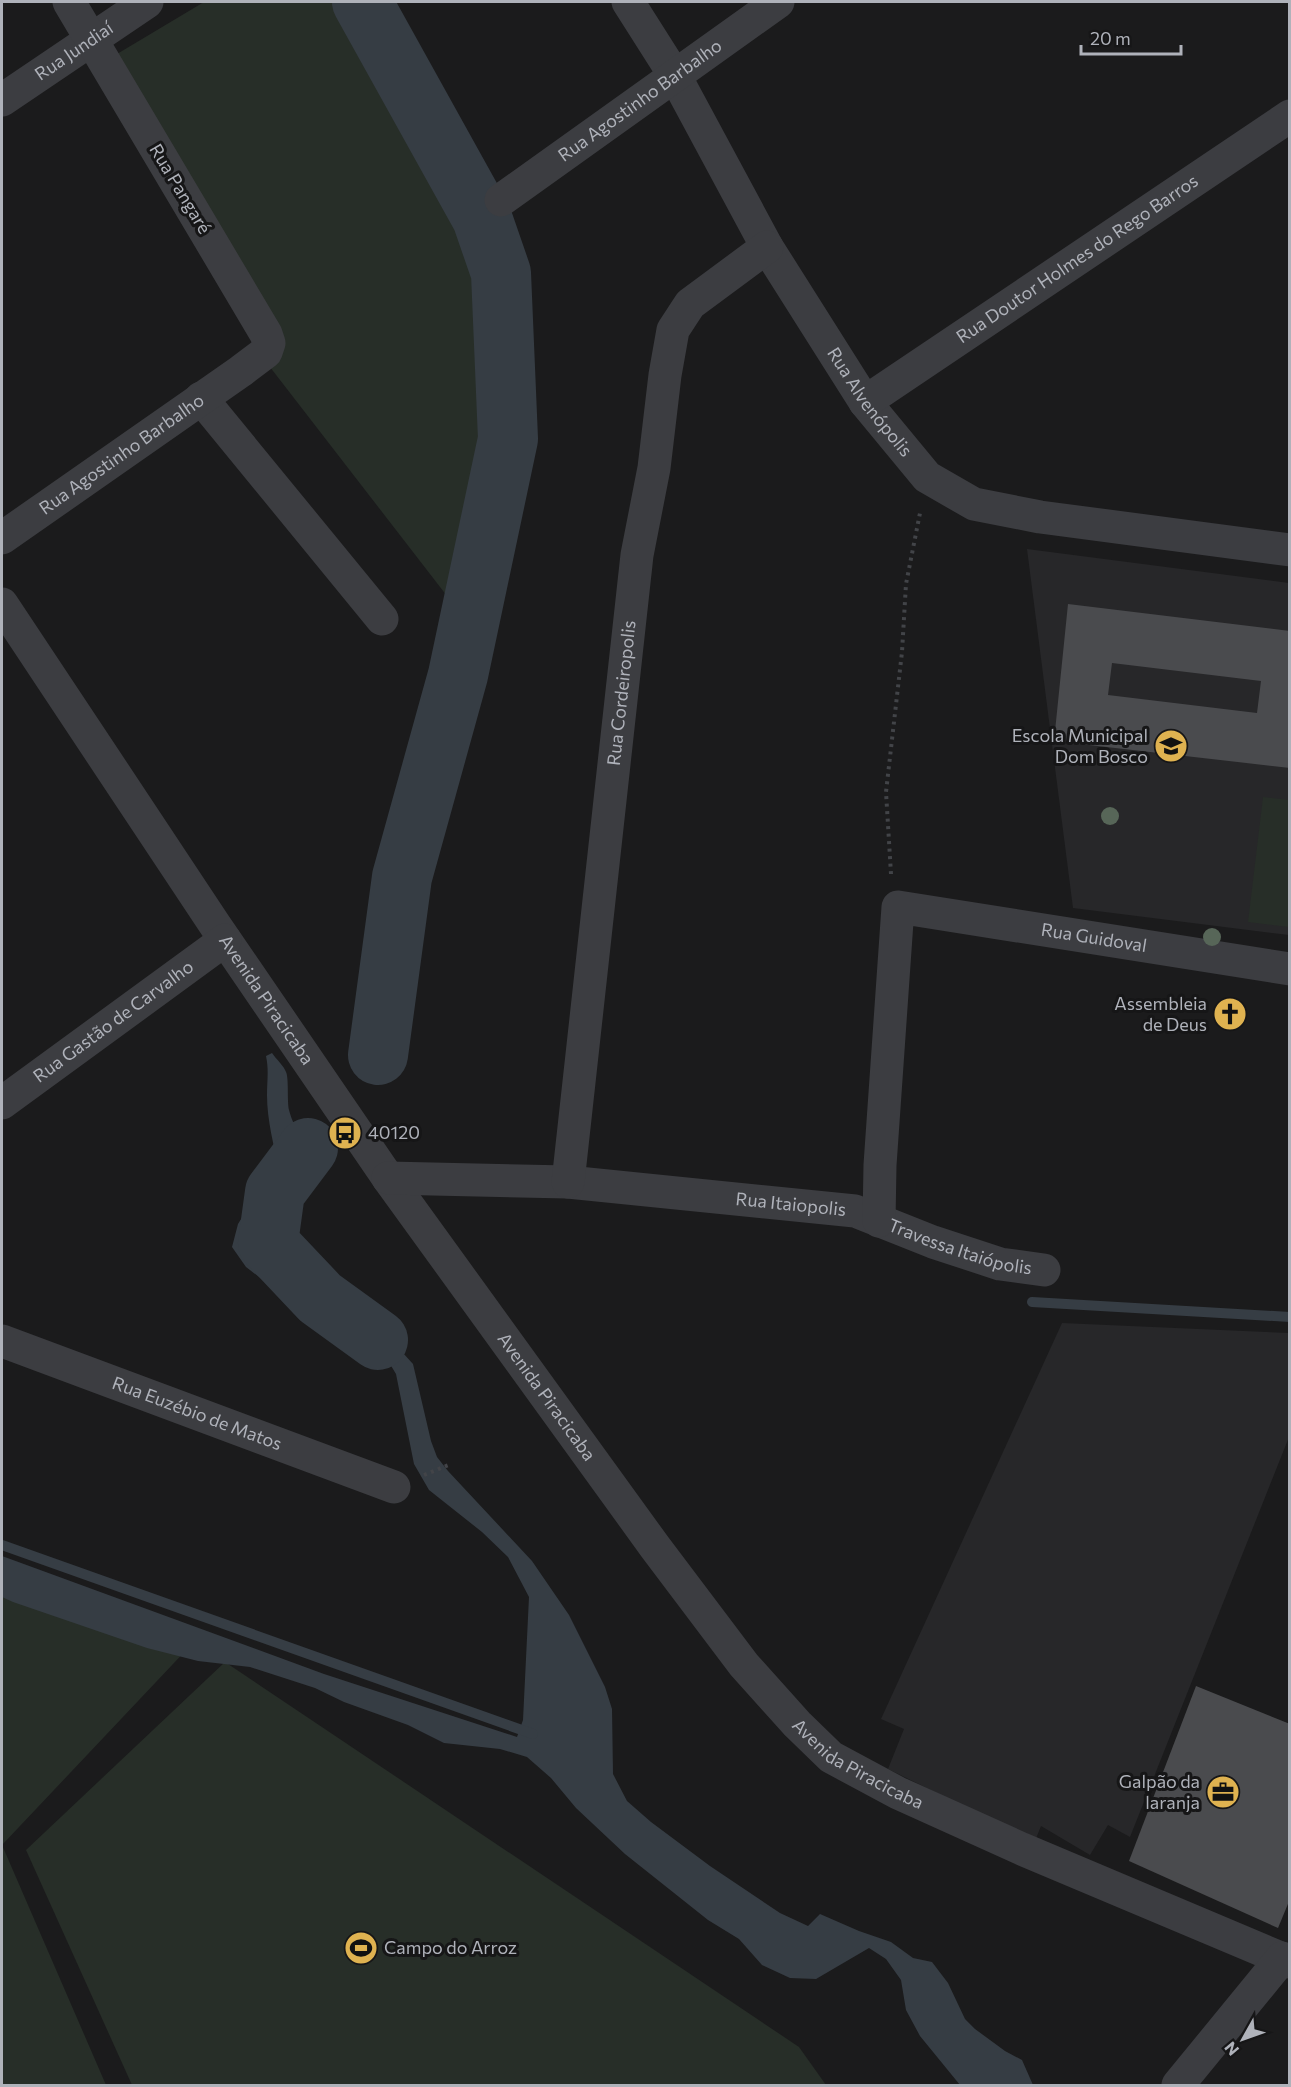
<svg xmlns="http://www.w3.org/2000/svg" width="1291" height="2087" viewBox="0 0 1291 2087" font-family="Commissioner,sans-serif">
<rect width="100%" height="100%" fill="#1b1b1c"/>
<g fill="#272729">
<path d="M1027 549 1289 583V935L1073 908Z"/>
<path d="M1062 1323 1289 1333V1437L1130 1837 1108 1825 1090 1855 1041 1826 1035 1841 888 1769 904 1729 881 1719Z"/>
</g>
<g fill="#272e28">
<path d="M204 2H344L482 218 480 433 447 596 263 358 112 57Z"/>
<path d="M1263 797 1289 800V927L1248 922Z"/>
<path d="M2 1576 190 1646 2 1845 106 2085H2Z"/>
<path d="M225 1662 799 2047 826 2085H132L26 1850Z"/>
</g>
<path fill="#363d44" d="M272 1053C276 1059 284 1066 286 1072 289 1078 287 1100 289 1110 294 1130 309 1148 310 1167L283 1200 262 1220 263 1242 278 1266 296 1284 327 1296 370 1326 403 1353 413 1364 431 1441 437 1457 448 1471 532 1561 569 1615 605 1687 612 1709 613 1774 627 1801 651 1822 710 1866 780 1913 808 1926 820 1914 859 1931 891 1942 913 1958 932 1962 948 1983 965 2019 975 2029 1005 2051 1022 2060 1033 2085H960L920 2036 906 2010 901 1980 886 1959 869 1948 816 1979 790 1978 762 1965 739 1939 708 1920 625 1854 576 1808 551 1778 527 1757 500 1749 444 1743 408 1725 344 1702 315 1688 250 1667 198 1661 147 1648 13 1602 2 1597V1556L324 1674 517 1737 523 1720 529 1597 508 1557 482 1532 429 1490 414 1464 396 1374 384 1354 338 1321 301 1300 284 1296 246 1267 232 1247 238 1224 249 1206 268 1190 279 1170C274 1146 267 1120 267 1095 267 1081 269 1070 266 1056Z"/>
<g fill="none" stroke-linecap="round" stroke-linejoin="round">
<g stroke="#363d44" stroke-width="10">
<path d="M1032 1302 1290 1317"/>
<path d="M2 1545 533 1734"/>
</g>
<g stroke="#363d44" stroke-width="60">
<path d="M362 2 482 218 501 273 508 439 458 675 402 877 378 1055"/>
<path d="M308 1148 275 1192 268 1243 320 1298 378 1340"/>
</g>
</g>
<g fill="#4a4b4e" fill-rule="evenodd">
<path d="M1068 604 1290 631V768L1054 741ZM1112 663 1261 681 1257 713 1108 695Z"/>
<path d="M1196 1686 1290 1724V1899L1278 1928 1129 1861Z"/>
</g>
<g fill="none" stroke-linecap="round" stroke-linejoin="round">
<g stroke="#424448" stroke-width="4" stroke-dasharray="3 4.5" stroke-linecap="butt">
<path d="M891 874 886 792 902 652 906 584 920 513"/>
<path d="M424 1475 451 1464"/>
</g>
<g stroke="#3c3d41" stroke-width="33">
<path id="s1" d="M628 2 675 76 767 247 865 402 927 477 974 504 1040 517 1290 550"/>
<path id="s2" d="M2 100 147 2"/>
<path id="s3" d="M501 200 778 2"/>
<path d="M201 398 382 619"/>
<path id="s4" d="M865 402 1290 116"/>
<path id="s5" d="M2 538 241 371 266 352 269 343 266 334 69 2"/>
<path id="s6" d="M2 604 215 925 388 1178 655 1547 744 1665 797 1724 831 1757 898 1793 1022 1849 1290 1962"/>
<path id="s7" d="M2 1103 225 940"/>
<path id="s8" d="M388 1178 568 1182 855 1211 933 1242 1000 1264 1044 1270"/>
<path id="s9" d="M568 1182 637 555 654 468 665 375 673 330 690 304 767 247"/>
<path id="s10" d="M879 1221 880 1165 898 907 1290 969"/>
<path id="s11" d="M2 1341 394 1487"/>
<path d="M1178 2085 1282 1958"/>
</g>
</g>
<g fill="#576658">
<circle cx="1110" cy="816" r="9"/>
<circle cx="1212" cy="937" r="9"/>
</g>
<defs>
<symbol id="school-disc" viewBox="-11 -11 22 22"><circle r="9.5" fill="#dfb250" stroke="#161617"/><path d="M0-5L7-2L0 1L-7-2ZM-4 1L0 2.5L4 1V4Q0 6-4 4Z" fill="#111"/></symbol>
<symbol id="church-disc" viewBox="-11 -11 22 22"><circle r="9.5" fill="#dfb250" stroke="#161617"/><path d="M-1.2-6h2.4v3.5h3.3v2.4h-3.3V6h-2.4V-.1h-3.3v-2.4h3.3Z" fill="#111"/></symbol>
<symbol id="bus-disc" viewBox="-11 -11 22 22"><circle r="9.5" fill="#dfb250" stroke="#161617"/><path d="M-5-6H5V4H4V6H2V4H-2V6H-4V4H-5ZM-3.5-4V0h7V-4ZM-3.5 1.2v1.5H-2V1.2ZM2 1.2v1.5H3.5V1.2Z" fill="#111"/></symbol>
<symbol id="office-disc" viewBox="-11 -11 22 22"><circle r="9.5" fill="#dfb250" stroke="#161617"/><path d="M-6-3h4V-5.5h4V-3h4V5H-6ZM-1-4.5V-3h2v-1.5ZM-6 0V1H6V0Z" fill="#111"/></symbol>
<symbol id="stadium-disc" viewBox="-11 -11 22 22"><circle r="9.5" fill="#dfb250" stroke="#161617"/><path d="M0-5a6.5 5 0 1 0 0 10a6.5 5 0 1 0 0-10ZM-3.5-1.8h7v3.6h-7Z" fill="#111"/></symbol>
</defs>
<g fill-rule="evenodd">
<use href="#school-disc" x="1152" y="727" width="38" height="38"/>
<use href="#church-disc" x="1211" y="995" width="38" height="38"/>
<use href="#bus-disc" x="326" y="1114" width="38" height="38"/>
<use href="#office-disc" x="1204" y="1773" width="38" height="38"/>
<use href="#stadium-disc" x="342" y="1929" width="38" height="38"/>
</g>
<g text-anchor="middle" stroke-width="6" stroke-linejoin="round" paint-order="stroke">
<g font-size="18" fill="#afb2ba" stroke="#161617">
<text dy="6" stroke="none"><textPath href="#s2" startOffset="87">Rua Jundiaí</textPath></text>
<text dy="6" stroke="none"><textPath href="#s3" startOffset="171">Rua Agostinho Barbalho</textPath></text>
<text transform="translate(180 189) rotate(59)" y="6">Rua Pangaré</text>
<text dy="6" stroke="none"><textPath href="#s4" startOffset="256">Rua Doutor Holmes do Rego Barros</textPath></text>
<text dy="6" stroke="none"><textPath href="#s1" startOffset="468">Rua Alvenópolis</textPath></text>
<text dy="6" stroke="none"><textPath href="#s5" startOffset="146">Rua Agostinho Barbalho</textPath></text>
<text dy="6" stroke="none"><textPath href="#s9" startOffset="492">Rua Cordeiropolis</textPath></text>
<text dy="6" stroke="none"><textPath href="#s10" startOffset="513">Rua Guidoval</textPath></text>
<text dy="6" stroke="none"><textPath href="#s6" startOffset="476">Avenida Piracicaba</textPath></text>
<text dy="6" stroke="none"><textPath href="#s7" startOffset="138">Rua Gastão de Carvalho</textPath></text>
<text dy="6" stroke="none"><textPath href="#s8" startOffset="404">Rua Itaiopolis</textPath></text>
<text dy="6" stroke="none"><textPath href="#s8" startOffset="580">Travessa Itaiópolis</textPath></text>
<text dy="6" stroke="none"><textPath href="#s6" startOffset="962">Avenida Piracicaba</textPath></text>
<text dy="6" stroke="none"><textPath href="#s11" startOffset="208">Rua Euzébio de Matos</textPath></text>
<text dy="6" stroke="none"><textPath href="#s6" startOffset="1448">Avenida Piracicaba</textPath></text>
</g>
<g font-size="18" fill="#afb2ba" stroke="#161617" text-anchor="end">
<text x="1148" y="742">Escola Municipal<tspan x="1148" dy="21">Dom Bosco</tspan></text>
<text x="1207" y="1010">Assembleia<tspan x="1207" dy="21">de Deus</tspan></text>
<text x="368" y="1139" text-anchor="start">40120</text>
<text x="1200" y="1788">Galpão da<tspan x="1200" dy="21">laranja</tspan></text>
<text x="384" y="1954" text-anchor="start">Campo do Arroz</text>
</g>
</g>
<rect width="1291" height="2087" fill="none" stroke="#afb2ba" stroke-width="6"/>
<g transform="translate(1243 2039) rotate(230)" stroke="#161617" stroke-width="4.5" paint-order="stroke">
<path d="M0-4.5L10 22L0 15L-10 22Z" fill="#afb2ba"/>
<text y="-9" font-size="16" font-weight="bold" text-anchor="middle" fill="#afb2ba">N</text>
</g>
<path d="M1081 45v9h100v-9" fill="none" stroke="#afb2ba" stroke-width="3"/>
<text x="1090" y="45" font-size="18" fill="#afb2ba" stroke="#161617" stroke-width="4.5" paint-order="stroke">20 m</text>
</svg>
